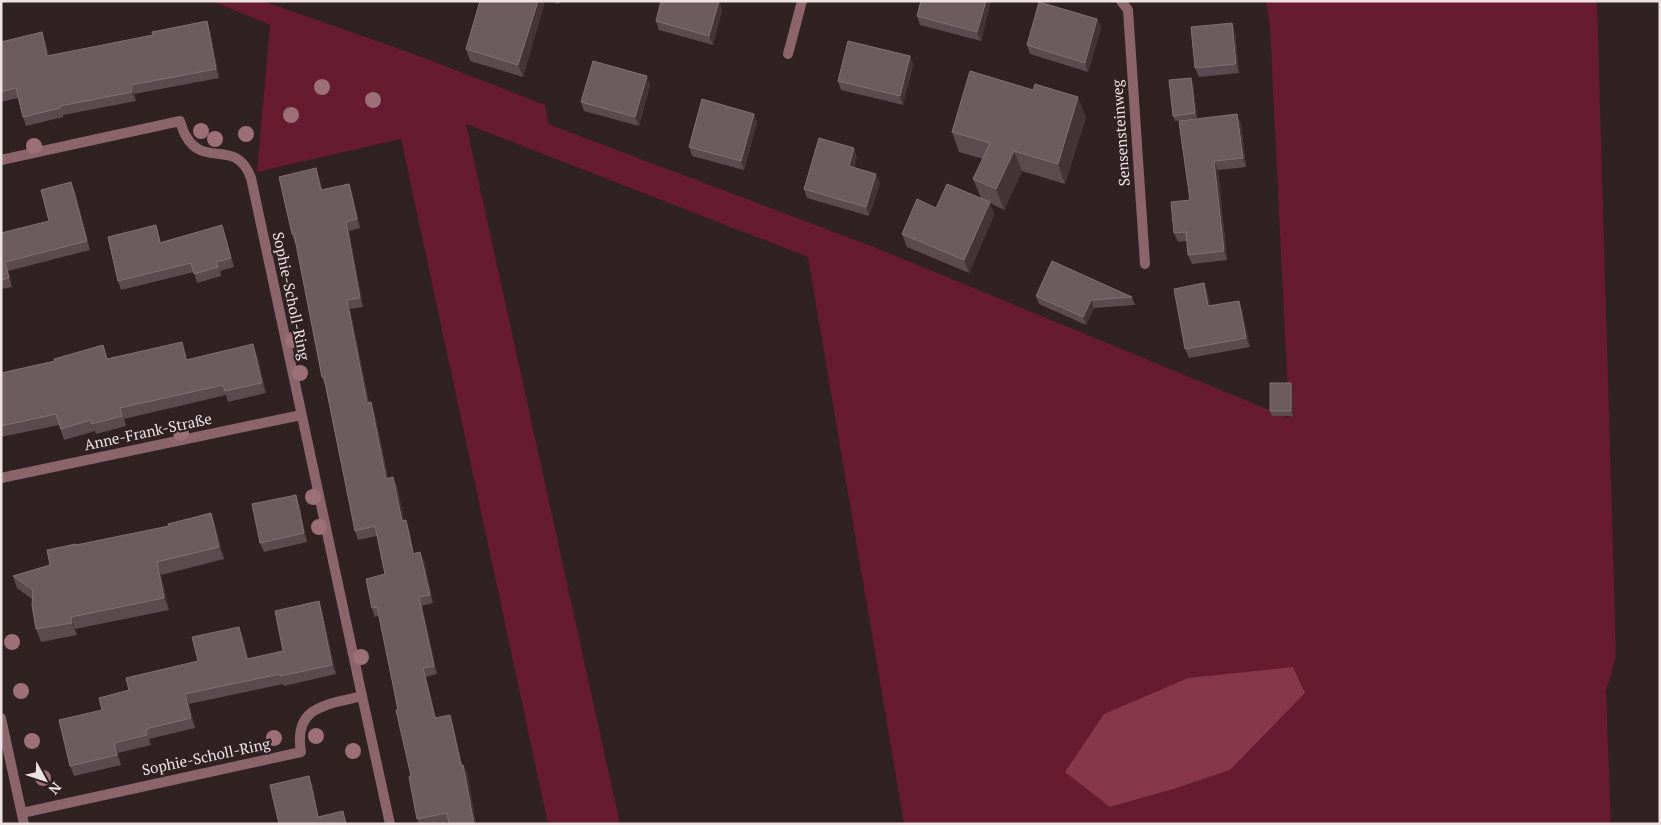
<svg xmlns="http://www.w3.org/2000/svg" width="1661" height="825" viewBox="0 0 1661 825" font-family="'PT Serif',serif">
<rect width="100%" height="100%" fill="#302123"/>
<path fill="#661b30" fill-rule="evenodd" d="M212 1H263L422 57 545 105 548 124 874 247 1289 418 1270 27 1266 1H1597L1616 657 1606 691 1611 824H904L808 257 466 124 620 824H548L401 139 257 172 270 25ZM1293 667 1305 693 1230 770 1177 788 1111 807Z"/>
<path fill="#87374a" d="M1293 667 1305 693 1230 770 1177 788 1110 807 1065 772 1104 714 1188 678Z"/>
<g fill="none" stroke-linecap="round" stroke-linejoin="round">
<g stroke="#8b656b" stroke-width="10">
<path d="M1121 1 1128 10 1145 264"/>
<path d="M788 54 802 1"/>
<path d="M1 160 180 121C182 126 183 132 186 136 204 169 236 137 251 178L362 696C328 705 293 705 301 752L22 813"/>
<path d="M1 478 301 415"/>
<path d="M362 696 390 824"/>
<path d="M1 718 24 824"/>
</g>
</g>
<g fill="#9d6f77">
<circle cx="322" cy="87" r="8"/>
<circle cx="373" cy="100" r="8"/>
<circle cx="291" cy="115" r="8"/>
<circle cx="201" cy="131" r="8"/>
<circle cx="246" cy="134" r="8"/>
<circle cx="215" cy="139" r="8"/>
<circle cx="34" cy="146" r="8"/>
<circle cx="293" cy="340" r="8"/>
<circle cx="300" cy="373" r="8"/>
<circle cx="181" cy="433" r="8"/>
<circle cx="313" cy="497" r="8"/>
<circle cx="319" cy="527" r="8"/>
<circle cx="12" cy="642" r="8"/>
<circle cx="361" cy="657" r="8"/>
<circle cx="21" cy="691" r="8"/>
<circle cx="316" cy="736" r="8"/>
<circle cx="274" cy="738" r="8"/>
<circle cx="32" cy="741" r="8"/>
<circle cx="353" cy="751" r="8"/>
<circle cx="43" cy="778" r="8"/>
</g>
<g fill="#5c4b4e">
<path d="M545 1 523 77 470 61 466 49Z"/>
<path d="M549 1H560L559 4Z"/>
<path d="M661 1H719L722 10 713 45 659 30 656 21Z"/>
<path d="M921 1H991L981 41 920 25 917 16Z"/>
<path d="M1097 19 1101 28 1088 72 1030 54 1027 45Z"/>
<path d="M1232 23 1235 32 1239 73 1199 77 1195 68Z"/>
<path d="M210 30 219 78 134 94 136 101 63 115V117L26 126 23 117 18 98 1 102V42L45 41 49 56Z"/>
<path d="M910 56 913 65 903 105 841 90 838 81Z"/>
<path d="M1193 82 1197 118 1175 121 1173 116Z"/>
<path d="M650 85 639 126 584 111 581 102Z"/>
<path d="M754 114 757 123 744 170 692 156 689 147Z"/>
<path d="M1086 117 1065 184 1022 171 1004 210 990 203 994 215 969 273 907 247 902 234 936 208 981 198 973 179 983 159 959 152 952 132Z"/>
<path d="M1179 121 1241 123 1246 167 1218 170 1227 260 1192 264 1188 255 1187 241 1178 242 1174 233 1190 200Z"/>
<path d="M857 157 854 167 880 183 869 216 807 198 804 189Z"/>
<path d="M316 168 319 177 322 190 349 184 352 193 360 228 349 231 363 307 350 309 369 403 374 411 388 478 397 486 404 521 409 529 414 553 420 552 424 561 433 603 422 606 437 674 426 677 436 718 453 724 462 765H463L467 773 476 824H449V822L440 824H419L417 819 411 776 391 675 379 616 375 617 372 608 385 574 377 536 358 540 355 531 325 385 322 377 296 243H295L292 234Z"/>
<path d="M75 191 90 250 8 271 12 287 1 289V233L49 221Z"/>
<path d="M156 225 161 242 222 225 234 267 220 271 221 276 197 283 194 272 121 290 118 281Z"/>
<path d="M1204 283 1207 292 1210 306 1242 310 1250 347 1189 358 1185 349Z"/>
<path d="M1036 296 1132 297 1135 305 1094 308 1086 325 1039 304Z"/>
<path d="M186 353 187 359 257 355 266 393 228 402 226 395 124 419 126 426 96 434 95 431 64 440 59 425 1 437V373L108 359Z"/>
<path d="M1293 388V416H1272L1270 411Z"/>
<path d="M299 504 307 542 264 552 260 543Z"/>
<path d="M211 513 215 525 224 559 161 575 169 610 75 629 77 635 41 642 36 629 32 599 17 588 13 576 50 565 76 545 169 526Z"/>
<path d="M322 611 336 674 284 686 283 684 189 704 195 728 149 739 151 745 118 753 121 765 74 776 70 766 102 710 129 690 198 661 243 637 248 659 283 651Z"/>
</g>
<g fill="#443436">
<path d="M538 1H545L523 77 518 65Z"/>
<path d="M719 1 722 10 713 45 709 36Z"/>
<path d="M986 1H991L981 41 977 32Z"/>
<path d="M1097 19 1101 28 1088 72 1085 63Z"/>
<path d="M207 21 210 30 219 78 216 69Z"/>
<path d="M1232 23 1235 32 1239 73 1236 64Z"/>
<path d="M42 32 45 41 51 65 47 56Z"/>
<path d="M910 56 913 65 903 105 900 96Z"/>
<path d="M647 76 650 85 639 126 635 117Z"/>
<path d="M1191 78 1193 82 1197 118 1195 113Z"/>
<path d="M131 85 134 94 136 101 132 92Z"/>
<path d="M1078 97 1086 117 1065 184 1058 164Z"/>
<path d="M754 114 757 123 744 170 741 161Z"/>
<path d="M1237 114 1241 123 1246 167 1243 158Z"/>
<path d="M854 148 857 157 852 175 849 166Z"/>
<path d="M1014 151 1022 171 1004 210 996 189Z"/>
<path d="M1214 161 1218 170 1227 260 1224 251Z"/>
<path d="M316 168 319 177 324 199 321 190Z"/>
<path d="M876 174 880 183 869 216 866 207Z"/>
<path d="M71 182 75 191 90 250 87 241Z"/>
<path d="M349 184 352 193 360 228 357 219Z"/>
<path d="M990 202 994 215 969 273 964 260Z"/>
<path d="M346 222 349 231 363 307 360 298Z"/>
<path d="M222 225 225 234 234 267 231 258Z"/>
<path d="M5 262 8 271 12 287 9 278Z"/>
<path d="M1204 283 1207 292 1212 315 1208 306Z"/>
<path d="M347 300 350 309 370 412 367 403Z"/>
<path d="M1091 300 1094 308 1086 325 1083 317Z"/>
<path d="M1239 301 1242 310 1250 347 1246 338Z"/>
<path d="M182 342 186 353 190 370 186 360Z"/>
<path d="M253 344 257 355 266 393 262 383Z"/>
<path d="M1291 383 1293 388V416L1291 411Z"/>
<path d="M371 402 374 411 389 488 386 479Z"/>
<path d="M393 477 397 486 406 530 402 521Z"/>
<path d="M296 495 299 504 307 542 304 533Z"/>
<path d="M211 513 215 525 224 559 219 547Z"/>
<path d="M406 520 409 529 416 562 413 554Z"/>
<path d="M420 552 424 561 433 603 430 595Z"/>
<path d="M157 562 161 575 169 610 164 598Z"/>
<path d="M419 597 422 606 437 674 434 666Z"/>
<path d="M319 601 322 611 336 674 332 665Z"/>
<path d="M71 617 77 635 72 623Z"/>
<path d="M239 627 243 637 251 669 247 659Z"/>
<path d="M423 668 426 677 438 727 435 718Z"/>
<path d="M185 694 189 704 195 728 191 718Z"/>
<path d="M450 715 453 724 464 774 461 765Z"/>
<path d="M114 743 118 753 121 765 117 755Z"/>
<path d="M463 765 467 773 476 824H474Z"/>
<path d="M309 776 313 786 320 824 318 817Z"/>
</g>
<g fill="#6c5c5e" stroke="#807173">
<path d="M480 1H538L518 65 466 49Z"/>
<path d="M661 1H719L709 36 656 21Z"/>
<path d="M921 1H986L977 32 917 16Z"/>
<path d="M1039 2 1097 19 1085 63 1027 45Z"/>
<path d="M207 21 216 69 131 85 132 92 60 106V108L23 117 16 88 1 92V42L42 32 47 56 153 35 152 32Z"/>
<path d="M1232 23 1236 64 1195 68 1191 27Z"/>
<path d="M848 41 910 56 900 96 838 81Z"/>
<path d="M593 61 647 76 635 117 581 102Z"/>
<path d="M970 71 1033 90 1035 84 1078 97 1058 164 1014 151 996 189 973 179 990 143 952 132Z"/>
<path d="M1191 78 1195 113 1173 116 1169 80Z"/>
<path d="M702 99 754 114 741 161 689 147Z"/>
<path d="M1237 114 1243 158 1214 161 1224 251 1188 255 1186 232 1174 233 1171 202 1190 200 1179 121Z"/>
<path d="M819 138 854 148 849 166 876 174 866 207 804 189Z"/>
<path d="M316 168 321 190 349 184 357 219 346 222 360 298 347 300 367 403 371 402 386 479 393 477 402 521 406 520 413 554 420 552 430 595 419 597 434 666 423 668 435 718 450 715 461 765H463L474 824H449L447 813 417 819 409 777 411 776 396 710H398L391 675 377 607 372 608 366 579 385 574 375 526 355 531 324 377H322L294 234H292L279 177Z"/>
<path d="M71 182 87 241 5 262 9 278 1 280V233L49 221 41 190Z"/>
<path d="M947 184 990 202 964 260 902 234 917 199 936 208Z"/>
<path d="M156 225 160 243 222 225 231 258 216 262 218 267 194 274 191 263 118 281 108 237Z"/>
<path d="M1052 261 1132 297 1091 300 1083 317 1036 296Z"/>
<path d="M1204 283 1208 306 1239 301 1246 338 1185 349 1174 289Z"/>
<path d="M182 342 186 360 253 344 262 383 225 391 223 385 120 408 122 416 92 424 91 420 61 429 56 414 1 426V373L55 361 54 359 103 345 107 359Z"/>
<rect x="1270" y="383" width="21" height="28"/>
<path d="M296 495 304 533 260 543 252 504Z"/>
<path d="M211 513 219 547 157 562 164 598 71 617 72 623 36 629 32 605 33 590 13 576 50 565 47 550 76 544V545L169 526 168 524Z"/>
<path d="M319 601 332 665 280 676V674L185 694 191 718 146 729 147 735 114 743 117 755 70 766 59 720 102 710 99 698 129 690 126 678 198 661 192 637 239 627 247 659 283 651 275 611Z"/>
<path d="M309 776 318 817 343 811 346 824H279L270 785Z"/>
</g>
<g text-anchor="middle" stroke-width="4.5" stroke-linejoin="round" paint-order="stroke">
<g font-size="15" fill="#ede2e4" stroke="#302123">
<text transform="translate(1121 133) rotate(-94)" y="5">Sensensteinweg</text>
<text transform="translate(291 296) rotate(78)" y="5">Sophie-Scholl-Ring</text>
<text transform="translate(148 432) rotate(-12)" y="5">Anne-Frank-Straße</text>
<text transform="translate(206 757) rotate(-12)" y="5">Sophie-Scholl-Ring</text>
</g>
</g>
<rect width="1661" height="825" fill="none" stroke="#ede2e4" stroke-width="5"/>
<g transform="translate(45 780) rotate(130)" stroke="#302123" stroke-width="4" paint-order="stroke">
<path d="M0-4L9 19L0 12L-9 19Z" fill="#ede2e4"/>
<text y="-8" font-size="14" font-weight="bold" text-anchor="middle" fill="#ede2e4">N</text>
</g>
</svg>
